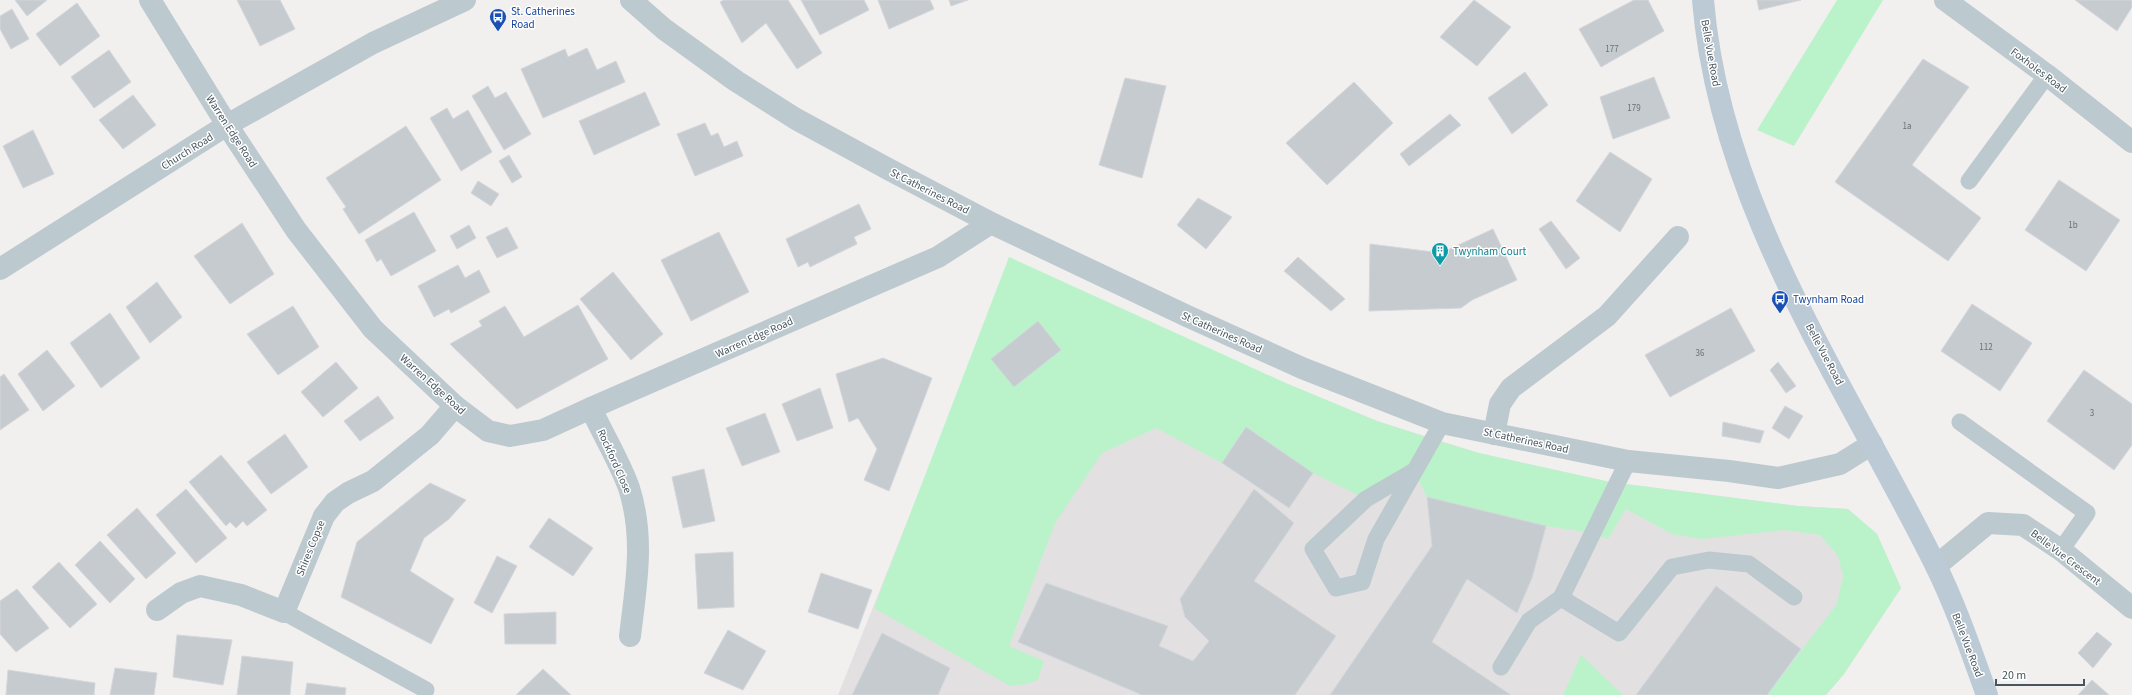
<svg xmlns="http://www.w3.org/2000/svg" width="2132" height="695" viewBox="0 0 2132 695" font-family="'Source Sans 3',sans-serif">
<rect width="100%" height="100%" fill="#f2efef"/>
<path fill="#e3e0e1" d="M1288 384 1377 421 1479 453 1610 482 1798 506 1848 509 1877 534 1901 588 1844 674 1826 695H838L956 399Z"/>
<g fill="#baf3ca">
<path d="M1837 0H1883L1794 146 1757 130Z"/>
<path d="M1009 257 1288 384 1377 421 1438 441 1479 453 1610 482 1798 506 1848 509 1877 534 1901 588 1844 674 1826 695H1767L1837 604 1843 576 1838 556 1820 535 1785 530 1701 539 1672 534 1626 509 1608 539 1592 533 1546 526 1427 497 1414 471 1366 499 1313 473 1246 427 1222 463 1156 428 1102 453 1055 523 1009 646 1044 661 1038 680 1026 684 1010 686 874 608Z"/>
<path d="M1581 655 1623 695H1563Z"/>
</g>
<g fill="#c6cbcf" stroke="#d3d6db">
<path d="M15 0H47L27 16Z"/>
<path d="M237 0H280L295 29 260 46Z"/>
<path d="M724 0H788L822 53 797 69 766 23 742 43 720 2Z"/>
<path d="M801 0H864L869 10 820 35Z"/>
<path d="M878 0H930L934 9 889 29Z"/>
<path d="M949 0H968L951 6Z"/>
<path d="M1474 0 1511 27 1477 66 1440 37Z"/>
<path d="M1634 0H1648L1664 31 1601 67 1579 29Z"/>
<path d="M1757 0H1801L1759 10Z"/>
<path d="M2075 0H2132V7L2117 31Z"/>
<path d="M77 3 100 36 60 66 36 34Z"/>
<path d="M12 9 29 39 11 49 0 29V16Z"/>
<path d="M587 48 597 70 616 61 625 82 543 118 521 69 565 49 568 57Z"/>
<path d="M109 50 131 82 94 108 71 77Z"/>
<path d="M1923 59 1969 87 1912 165 1981 218 1948 261 1835 182Z"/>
<path d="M1525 72 1548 105 1512 134 1488 98Z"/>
<path d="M1654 77 1670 118 1613 139 1600 97Z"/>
<path d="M1125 78 1166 86 1142 178 1099 165Z"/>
<path d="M1354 82 1393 123 1327 185 1286 143Z"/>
<path d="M488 86 495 98 506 92 531 134 504 150 472 96Z"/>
<path d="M645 92 660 125 594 155 579 121Z"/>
<path d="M133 95 156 125 123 149 99 120Z"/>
<path d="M447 108 453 119 468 110 492 152 461 171 430 118Z"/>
<path d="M1450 114 1461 125 1409 166 1400 154Z"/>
<path d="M705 123 711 136 718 133 724 147 737 141 743 156 695 176 677 134Z"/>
<path d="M406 126 441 180 359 234 343 209 346 207 326 178Z"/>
<path d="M33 130 54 174 23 188 3 146Z"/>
<path d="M1610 152 1652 179 1620 232 1576 201Z"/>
<path d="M509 155 522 177 512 183 499 161Z"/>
<path d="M2059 180 2120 220 2086 271 2025 230Z"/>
<path d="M478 181 499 194 491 206 471 193Z"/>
<path d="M1198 198 1232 217 1206 249 1177 225Z"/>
<path d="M859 204 871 229 854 237 857 244 810 267 808 262 798 267 786 239Z"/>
<path d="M414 212 436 251 391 276 381 259 377 262 365 240Z"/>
<path d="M1551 221 1580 258 1566 269 1539 229Z"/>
<path d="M242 223 274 274 230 304 194 256Z"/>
<path d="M469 225 476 238 457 249 450 236Z"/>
<path d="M507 227 518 248 497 258 486 237Z"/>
<path d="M1493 229 1517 280 1472 300 1461 308 1369 311 1370 244 1441 253Z"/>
<path d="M719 232 749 292 691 321 661 260Z"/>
<path d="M1298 257 1345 299 1331 311 1284 271Z"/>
<path d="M458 265 465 278 479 270 490 292 451 313 449 309 434 317 418 286Z"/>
<path d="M613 272 663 334 631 360 580 299Z"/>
<path d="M157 282 182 317 150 343 126 307Z"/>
<path d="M1972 304 2032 343 2000 391 1941 351Z"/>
<path d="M578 305 608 359 517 409 450 344 482 326 479 321 505 306 524 337Z"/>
<path d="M293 306 319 347 278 375 247 334Z"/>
<path d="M1731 308 1755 351 1670 397 1645 355Z"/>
<path d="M110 313 140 358 101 388 70 343Z"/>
<path d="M1038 321 1061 350 1014 387 991 359Z"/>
<path d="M47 350 75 386 43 411 18 374Z"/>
<path d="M883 358 932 378 889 491 864 480 877 449 858 418 849 422 836 374Z"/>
<path d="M336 362 358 388 323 417 301 392Z"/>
<path d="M1778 362 1796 386 1786 393 1770 370Z"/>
<path d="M2084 370 2132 404V445L2114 470 2047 421Z"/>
<path d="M4 374 29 410 0 430V377Z"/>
<path d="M820 388 833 428 797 441 782 404Z"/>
<path d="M378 396 394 418 360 441 344 421Z"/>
<path d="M1785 406 1803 416 1789 439 1772 428Z"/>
<path d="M765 413 780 452 742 466 726 428Z"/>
<path d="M1723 422 1764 431 1760 443 1722 436Z"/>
<path d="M1246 427 1313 473 1289 508 1222 463Z"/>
<path d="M285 434 308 467 271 494 247 462Z"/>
<path d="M221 455 267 510 247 526 243 521 236 528 230 522 226 526 189 482Z"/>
<path d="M704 469 715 521 683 528 672 477Z"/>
<path d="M430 483 466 500 449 519 424 538 410 571 454 599 431 644 341 597 357 542Z"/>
<path d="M186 489 227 538 196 563 156 515Z"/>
<path d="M1254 489 1294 523 1254 581 1336 636 1295 695H1142L1018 642 1046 583 1168 626 1159 646 1193 661 1209 641 1185 617 1180 599Z"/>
<path d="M1427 497 1546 526 1532 578 1517 613 1467 579 1432 642 1511 695H1330L1432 546Z"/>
<path d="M137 508 176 553 146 579 107 535Z"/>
<path d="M549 518 593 548 573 576 529 547Z"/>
<path d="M100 541 135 579 110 603 75 565Z"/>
<path d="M733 552 734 607 698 609 695 554Z"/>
<path d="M497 556 517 566 492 613 474 603Z"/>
<path d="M59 562 97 604 70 628 32 587Z"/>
<path d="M821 573 872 590 858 629 808 612Z"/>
<path d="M1716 586 1801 649 1767 695H1636Z"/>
<path d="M17 589 49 628 16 652 0 634V601Z"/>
<path d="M556 612V644H505L504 614Z"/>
<path d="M728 630 766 651 743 690 704 673Z"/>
<path d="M2097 632 2112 644 2093 668 2078 653Z"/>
<path d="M882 633 950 668 938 695H852Z"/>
<path d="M177 635 232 640 223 685 173 677Z"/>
<path d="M242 656 293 662 290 695H237Z"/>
<path d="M115 668 157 673 154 695H110Z"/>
<path d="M543 669 571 695H516Z"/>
<path d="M8 670 95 683 94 695H6Z"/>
<path d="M2092 680 2109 695H2078Z"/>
<path d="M307 683 346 688 345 695H305Z"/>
</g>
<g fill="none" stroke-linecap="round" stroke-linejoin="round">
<g stroke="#bcc9cf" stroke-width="17">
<path d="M1969 181 2047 75"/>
<path d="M1960 422 2087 513 2061 550"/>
<path d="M1628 461 1561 598 1619 633 1672 567 1709 560 1749 564 1794 597"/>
<path d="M1414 471 1366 499 1313 549 1336 588 1362 582 1376 539 1442 423"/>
<path d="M284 612 426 690"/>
<path d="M1501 667 1529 621 1561 598"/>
</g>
<g stroke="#bcc9cf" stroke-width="22">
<path d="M150 0 227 125 296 230 373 329 455 406 488 431 510 436 543 430 591 408 938 257 991 223"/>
<path d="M631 0 664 29 736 81 796 119 890 170 991 223 1187 316 1302 368 1442 423 1628 461 1729 471 1778 478 1840 464 1872 444"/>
<path d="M1945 0 2047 75 2132 142"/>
<path d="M0 269 227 125 373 43 465 0"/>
<path d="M591 408C602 433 620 462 629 488 645 538 636 585 630 636"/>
<path d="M1494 434 1500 404 1511 388 1607 316 1678 237"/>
<path d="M1936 566 1988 523 2023 525 2061 550 2132 608"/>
<path d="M157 610 181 593 200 586 241 595 284 612 324 516 335 502 348 493 373 481 430 435 455 406"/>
</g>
<path stroke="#bbcad5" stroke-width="22" d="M1703 0C1720 207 1845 383 1935 564 1956 606 1971 651 1987 695"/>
</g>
<defs>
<symbol id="bus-pin" viewBox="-11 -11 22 30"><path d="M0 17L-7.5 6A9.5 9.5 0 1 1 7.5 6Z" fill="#1a4fb4" stroke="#fff"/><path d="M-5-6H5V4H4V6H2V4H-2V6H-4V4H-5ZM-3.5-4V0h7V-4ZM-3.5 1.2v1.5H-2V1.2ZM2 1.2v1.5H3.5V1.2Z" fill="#fff"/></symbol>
<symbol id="building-pin" viewBox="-11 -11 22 30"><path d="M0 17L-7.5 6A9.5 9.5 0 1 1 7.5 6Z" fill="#0f9aa8" stroke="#fff"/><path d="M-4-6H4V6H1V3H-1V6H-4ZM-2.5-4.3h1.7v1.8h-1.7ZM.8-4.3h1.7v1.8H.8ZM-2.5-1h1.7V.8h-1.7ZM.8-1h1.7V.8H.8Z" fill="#fff"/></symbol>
</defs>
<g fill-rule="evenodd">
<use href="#bus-pin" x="488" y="7" width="20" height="27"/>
<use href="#building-pin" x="1430" y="241" width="20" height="27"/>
<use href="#bus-pin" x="1770" y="289" width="20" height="27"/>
</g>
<g text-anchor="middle" stroke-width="3" stroke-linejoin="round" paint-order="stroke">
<g font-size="9" fill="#66727a">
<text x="1612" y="52">177</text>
<text x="1634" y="111">179</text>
<text x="1907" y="129">1a</text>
<text x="2073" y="228">1b</text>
<text x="1986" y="350">112</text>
<text x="1700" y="356">36</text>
<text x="2092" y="416">3</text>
</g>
<g font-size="11" fill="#164399" stroke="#fff" text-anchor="start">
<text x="511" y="15">St. Catherines<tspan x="511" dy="13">Road</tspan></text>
<text x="1793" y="303">Twynham Road</text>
</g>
<g font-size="11" fill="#46555e" stroke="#fff">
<text transform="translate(1711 53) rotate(80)" y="4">Belle Vue Road</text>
<text transform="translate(2039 70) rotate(37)" y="4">Foxholes Road</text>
<text transform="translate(232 131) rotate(57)" y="4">Warren Edge Road</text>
<text transform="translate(187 151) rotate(-32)" y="4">Church Road</text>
<text transform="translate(930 191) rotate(27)" y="4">St Catherines Road</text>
<text transform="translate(1222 332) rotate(24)" y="4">St Catherines Road</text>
<text transform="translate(754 337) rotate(-24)" y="4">Warren Edge Road</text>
<text transform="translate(1825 354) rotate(62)" y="4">Belle Vue Road</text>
<text transform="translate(433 384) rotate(42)" y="4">Warren Edge Road</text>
<text transform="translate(1526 440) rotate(12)" y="4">St Catherines Road</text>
<text transform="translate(615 461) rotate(66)" y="4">Rockford Close</text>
<text transform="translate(310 548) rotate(-68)" y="4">Shires Copse</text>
<text transform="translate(2066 557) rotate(37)" y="4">Belle Vue Crescent</text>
<text transform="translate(1968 645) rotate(69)" y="4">Belle Vue Road</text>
</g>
<g font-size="11" fill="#0d838f" stroke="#fff" text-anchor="start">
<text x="1453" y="255">Twynham Court</text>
</g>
</g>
<path d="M1996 679v6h88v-6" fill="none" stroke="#46555e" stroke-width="2"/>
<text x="2002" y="679" font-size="12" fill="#46555e" stroke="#ffffff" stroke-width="3" paint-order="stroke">20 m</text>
</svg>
